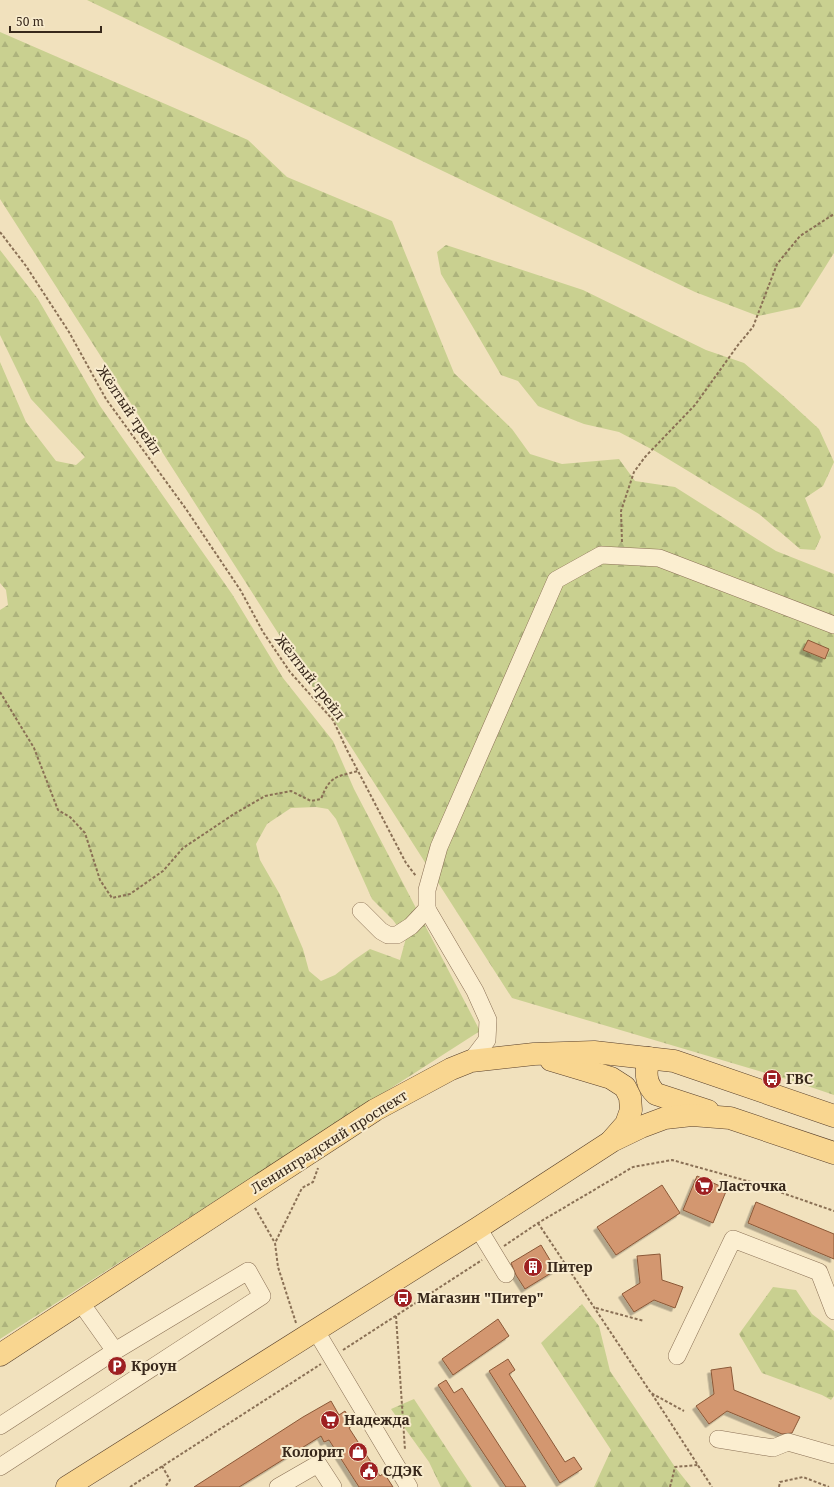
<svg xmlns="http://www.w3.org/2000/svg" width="834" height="1487" viewBox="0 0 834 1487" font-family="'Noto Serif',serif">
<defs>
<pattern id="forest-firs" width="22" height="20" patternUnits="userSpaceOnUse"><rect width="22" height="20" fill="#c9d090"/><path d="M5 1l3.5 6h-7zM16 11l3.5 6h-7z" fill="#adb37c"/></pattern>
<filter id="shadow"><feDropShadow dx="-3.5" dy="3.5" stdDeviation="0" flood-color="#0004"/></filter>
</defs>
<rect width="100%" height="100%" fill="#f1e1bd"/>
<g fill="url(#forest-firs)" fill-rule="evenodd">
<path d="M87 0H834V253L800 307 758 316 695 292Z"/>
<path d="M0 32 248 140 287 177 392 221 454 373 512 429 530 454 562 464 619 459 635 481 675 487 776 551 834 574V1095L793 1081 512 998 0 199Z"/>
<path d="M446 245 583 290 706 350 744 363 782 395 819 429 834 462 823 486 805 498 821 537 815 550 800 549 759 514 655 451 619 432 584 424 538 406 518 381 501 375 464 312 441 274 437 252Z"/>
<path d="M0 250 38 299 100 406 232 594 283 678 333 741 354 789 480 1031 0 1339V610L8 605 6 590 0 583V362L26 422 56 461 76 465 85 457 31 399 0 335ZM316 807 328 809 336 819 372 899 393 920 406 938 400 960 370 949 354 960 335 975 321 981 309 971 303 949 279 893 260 860 256 844 267 824 291 808Z"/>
<path d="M773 1287 796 1290 812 1314 834 1331V1396L831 1400 822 1395 762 1373 739 1334Z"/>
<path d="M582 1304 599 1326 610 1371 675 1467 691 1487H594L611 1450 541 1343Z"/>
<path d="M414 1399 472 1487H441L429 1462 391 1409Z"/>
</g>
<g fill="#d3976f" stroke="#8b5838" filter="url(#shadow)">
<path d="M808 640 829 649 825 659 803 650Z"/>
<path d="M697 1176 727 1189 713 1223 683 1210Z"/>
<path d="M662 1185 680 1213 616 1255 597 1227Z"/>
<path d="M756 1202 834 1234V1259L748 1223Z"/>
<path d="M541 1245 556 1270 525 1289 516 1275 511 1263Z"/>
<path d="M660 1254 662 1280 683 1287 675 1308 654 1300 634 1312 622 1294 640 1283 637 1256Z"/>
<path d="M498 1319 509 1336 453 1375 442 1359Z"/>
<path d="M508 1359 515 1370 509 1374 565 1462 574 1457 582 1469 560 1483 489 1371Z"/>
<path d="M731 1367 734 1390 800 1417 792 1433 782 1434 727 1411 709 1424 696 1406 714 1394 711 1370Z"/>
<path d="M446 1380 454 1393 462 1388 526 1487H506L438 1385Z"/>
<path d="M331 1401 339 1415 345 1411 353 1425 349 1428 380 1476 384 1473 393 1487H359L329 1440 324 1442 321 1436 239 1487H194L303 1417Z"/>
</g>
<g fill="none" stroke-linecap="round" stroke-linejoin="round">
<defs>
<g id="minor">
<path d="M427 909 475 991 488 1020 487 1040 471 1061"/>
<path d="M361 911 381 931 388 935H397L411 926 427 909V890L439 847 556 580 601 555 659 558 834 625"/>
<path d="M478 1228 506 1274"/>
<path d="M316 1331 409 1487"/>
<path d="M677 1356 733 1239 819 1272 834 1311"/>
<path d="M0 1426 115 1351 81 1303"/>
<path d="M718 1439 773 1448 788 1442 834 1455"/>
<path d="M0 1467 262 1296 248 1271 115 1351"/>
<path d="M278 1487 318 1464 333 1487"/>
</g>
<g id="major">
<path d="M649 1058C645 1072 645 1084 656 1094L708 1111"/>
<path d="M551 1060 611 1078 625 1087 630 1097 631 1110 626 1124 612 1140"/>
<path d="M0 1355 375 1110 451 1069 471 1061 534 1054 594 1052 674 1061 834 1116"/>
<path d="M67 1487 478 1228 612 1141 641 1127 665 1118 692 1115 730 1118 834 1153"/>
</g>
</defs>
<use href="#minor" stroke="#8a7055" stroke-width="18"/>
<use href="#major" stroke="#573e2a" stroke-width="23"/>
<g stroke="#8a7055" stroke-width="2" stroke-dasharray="3 2" stroke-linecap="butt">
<path d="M0 232 26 266 69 332 106 399 186 509 241 591 263 632 290 672 333 720 347 750 406 863 416 876"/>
<path d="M622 542 621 511 634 472 645 457 695 405 738 345 753 327 777 264 800 236 834 214"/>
<path d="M0 692 34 748 58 810 70 817 85 833 100 880 112 898 130 894 163 871 183 848 234 814 265 796 291 791 311 801 321 799C330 776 335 777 358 771"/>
<path d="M255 1208 275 1243"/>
<path d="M538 1223 651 1393 684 1411"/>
<path d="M504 1246 538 1223 633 1167 672 1160 751 1182 834 1211"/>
<path d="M596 1308 644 1321"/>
<path d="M396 1316 405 1450"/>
<path d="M296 1323 278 1267 275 1243 302 1188 313 1182 318 1168"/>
<path d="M343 1350 482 1260"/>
<path d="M652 1394 712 1487"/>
<path d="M162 1466 170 1480 165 1487"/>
<path d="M130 1487 321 1364"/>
<path d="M670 1487 675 1467 698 1465"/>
<path d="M779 1487 780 1482 803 1477 829 1487"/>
</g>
<use href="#minor" stroke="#fbeed0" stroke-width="17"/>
<use href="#major" stroke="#f9d690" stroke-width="22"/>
</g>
<defs>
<symbol id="bus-disc" viewBox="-11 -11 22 22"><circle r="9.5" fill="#9e2022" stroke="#f8ebcd"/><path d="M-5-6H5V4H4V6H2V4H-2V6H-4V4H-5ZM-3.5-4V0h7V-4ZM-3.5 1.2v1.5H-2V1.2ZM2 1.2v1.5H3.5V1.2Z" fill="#fff"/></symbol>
<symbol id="supermarket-disc" viewBox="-11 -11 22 22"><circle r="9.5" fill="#9e2022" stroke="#f8ebcd"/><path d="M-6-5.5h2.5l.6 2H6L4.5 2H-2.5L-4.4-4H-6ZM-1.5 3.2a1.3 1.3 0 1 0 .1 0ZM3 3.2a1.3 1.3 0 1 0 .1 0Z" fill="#fff"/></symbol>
<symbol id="building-disc" viewBox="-11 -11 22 22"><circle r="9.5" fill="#9e2022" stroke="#f8ebcd"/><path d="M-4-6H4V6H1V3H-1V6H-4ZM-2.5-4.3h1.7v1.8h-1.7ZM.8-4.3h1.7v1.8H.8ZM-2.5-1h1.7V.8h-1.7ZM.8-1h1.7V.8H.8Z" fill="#fff"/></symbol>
<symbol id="parking-disc" viewBox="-11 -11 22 22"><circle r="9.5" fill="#9e2022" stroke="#f8ebcd"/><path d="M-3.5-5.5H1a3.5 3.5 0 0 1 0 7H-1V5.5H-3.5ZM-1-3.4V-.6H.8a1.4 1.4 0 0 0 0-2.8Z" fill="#fff"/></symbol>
<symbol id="shop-disc" viewBox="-11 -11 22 22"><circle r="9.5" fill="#9e2022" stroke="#f8ebcd"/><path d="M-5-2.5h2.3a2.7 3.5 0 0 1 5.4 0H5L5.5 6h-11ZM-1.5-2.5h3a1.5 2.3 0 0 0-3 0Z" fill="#fff"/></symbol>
<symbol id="civic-disc" viewBox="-11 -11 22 22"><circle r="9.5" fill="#9e2022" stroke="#f8ebcd"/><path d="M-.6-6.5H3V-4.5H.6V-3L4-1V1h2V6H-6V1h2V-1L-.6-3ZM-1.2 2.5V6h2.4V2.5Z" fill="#fff"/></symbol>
</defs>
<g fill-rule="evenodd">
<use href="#bus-disc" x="761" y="1068" width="22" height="22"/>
<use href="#supermarket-disc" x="693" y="1175" width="22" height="22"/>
<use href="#building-disc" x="522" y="1256" width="22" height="22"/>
<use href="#bus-disc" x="392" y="1287" width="22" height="22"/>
<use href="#parking-disc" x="106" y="1355" width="22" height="22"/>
<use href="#supermarket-disc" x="319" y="1409" width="22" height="22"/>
<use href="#shop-disc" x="347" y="1441" width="22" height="22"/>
<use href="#civic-disc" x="358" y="1460" width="22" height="22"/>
</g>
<g text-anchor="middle" stroke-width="4" stroke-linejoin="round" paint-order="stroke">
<g font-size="14" fill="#38281b" stroke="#f8ebcd">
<text transform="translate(129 410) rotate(56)" y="5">Жёлтый трейл</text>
<text transform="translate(310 677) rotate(52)" y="5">Жёлтый трейл</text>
<text transform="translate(329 1142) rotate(-32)" y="5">Ленинградский проспект</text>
</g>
<g font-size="14" font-weight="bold" fill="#38281b" stroke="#f8ebcd" text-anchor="start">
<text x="786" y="1084">ГВС</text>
<text x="718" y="1191">Ласточка</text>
<text x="547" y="1272">Питер</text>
<text x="417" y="1303">Магазин "Питер"</text>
<text x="131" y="1371">Кроун</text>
<text x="344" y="1425">Надежда</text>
<text x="344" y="1457" text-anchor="end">Колорит</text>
<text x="383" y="1476">СДЭК</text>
</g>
</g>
<path d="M10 26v6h91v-6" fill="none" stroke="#38281b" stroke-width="2"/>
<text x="16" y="26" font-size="12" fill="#38281b" stroke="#f8ebcd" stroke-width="3" paint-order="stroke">50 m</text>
</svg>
